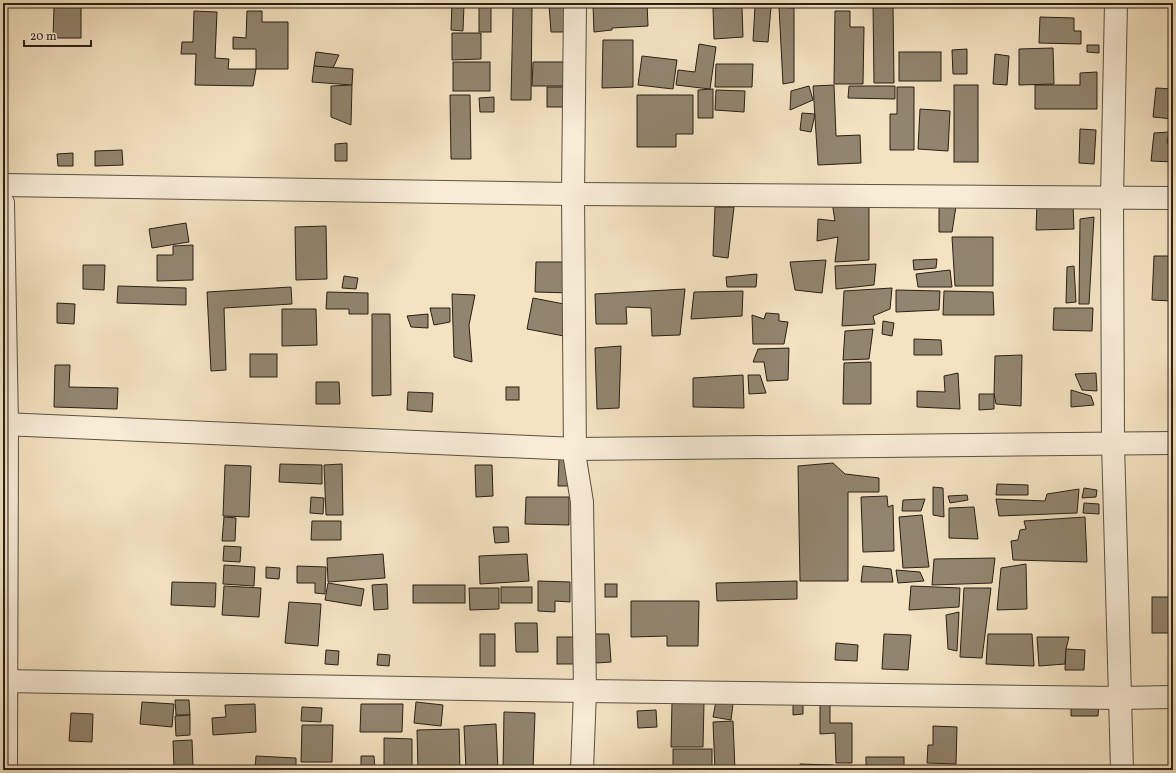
<svg xmlns="http://www.w3.org/2000/svg" width="1176" height="773" viewBox="0 0 1176 773" font-family="Vollkorn,serif">
<rect width="100%" height="100%" fill="#f4e2c1"/>
<filter id="stains"><feTurbulence type="fractalNoise" baseFrequency=".005" numOctaves="4"/><feColorMatrix values="0 0 0 0 .2 0 0 0 0 .09 0 0 0 0 .02 0 0 0 .5 -.17"/></filter>
<radialGradient id="worn" r=".72"><stop offset=".6" stop-color="#630" stop-opacity="0"/><stop offset="1" stop-color="#630" stop-opacity=".3"/></radialGradient>
<g fill="#92856f" stroke="#282017">
<path d="M452 3 464 4 463 31 451 30Z"/>
<path d="M647 3 648 26 612 28V30L594 32 593 6Z"/>
<rect x="479" y="4" width="12" height="28"/>
<path d="M570 4 571 32H551L549 5Z"/>
<path d="M873 5H893L894 83H874Z"/>
<path d="M755 6 771 7 768 42 753 41Z"/>
<path d="M54 7H81V38H53Z"/>
<path d="M513 7H532L531 100H511Z"/>
<path d="M742 7 743 37 714 39 713 8Z"/>
<path d="M779 7 794 8V82L783 84Z"/>
<path d="M194 11 217 12 215 58 229 59 228 69H256L253 86 195 85 196 54H181L182 42H193Z"/>
<path d="M247 11H262V22H288V69H256V49H233V37L246 38Z"/>
<path d="M835 11H850V27H864L863 84H834Z"/>
<path d="M1040 17 1074 18V31H1081V44L1039 43Z"/>
<path d="M452 33H481V59L452 60Z"/>
<path d="M603 40H633V87L602 88Z"/>
<path d="M699 44 716 47 710 89 676 85 678 70 695 72Z"/>
<path d="M1087 45H1099V53L1087 52Z"/>
<path d="M1053 48 1054 84 1019 85V49Z"/>
<path d="M967 49V74H953L952 50Z"/>
<path d="M316 52 339 55 333 68 314 66Z"/>
<rect x="899" y="52" width="42" height="29"/>
<path d="M995 54 1009 56 1007 85 993 84Z"/>
<path d="M642 56 677 60 673 89 638 85Z"/>
<rect x="453" y="62" width="37" height="29"/>
<path d="M533 62H571V86H532Z"/>
<path d="M716 64H753L752 87H715Z"/>
<path d="M314 66 353 69 352 85 312 82Z"/>
<path d="M1097 72V109H1035V85H1080V73Z"/>
<path d="M352 85 351 125 331 117V86Z"/>
<path d="M834 85 836 136 860 135 861 163 818 165 813 86Z"/>
<rect x="954" y="85" width="24" height="77"/>
<path d="M809 86 813 100 790 110 791 91Z"/>
<path d="M849 86H895V99L848 98Z"/>
<rect x="547" y="87" width="23" height="20"/>
<path d="M897 87H914V150H890V114H897Z"/>
<path d="M1156 88 1173 89V119L1153 117Z"/>
<path d="M713 89V118H698V90Z"/>
<path d="M716 90 745 91 744 112 715 110Z"/>
<path d="M450 95H470L471 159H451Z"/>
<path d="M637 95H693V134H676V147H637Z"/>
<path d="M494 97V112H480L479 98Z"/>
<path d="M920 109 950 111 948 151 918 149Z"/>
<path d="M802 113 815 114 811 132 800 130Z"/>
<path d="M1080 129 1096 130 1094 164 1079 163Z"/>
<path d="M1169 132 1167 143 1173 142V162L1151 161 1154 133Z"/>
<path d="M347 143V161H335V144Z"/>
<path d="M122 150 123 165 95 166V151Z"/>
<path d="M73 153V166H58L57 154Z"/>
<path d="M832 202 869 204V260L835 262 838 237 817 241 818 219 835 221Z"/>
<path d="M1037 204 1073 205 1074 229 1036 230Z"/>
<path d="M956 206 952 232H939V207Z"/>
<path d="M715 207H734L728 258 713 256Z"/>
<path d="M1094 217 1089 304H1079L1080 219Z"/>
<path d="M186 223 189 242 152 248 149 229Z"/>
<path d="M326 226 327 279 296 280 295 227Z"/>
<path d="M952 237H993V286H955Z"/>
<path d="M193 245V280L157 281V255H173V246Z"/>
<path d="M1154 256H1173V301L1152 300Z"/>
<path d="M937 259 936 268 914 270 913 260Z"/>
<path d="M826 260 822 293 795 290 790 262Z"/>
<path d="M536 262H572V293L535 292Z"/>
<path d="M876 264 874 285 836 289 835 266Z"/>
<path d="M83 265H105L104 290 83 289Z"/>
<path d="M1074 266 1076 302 1066 303 1067 267Z"/>
<path d="M950 270 952 287H918L916 274Z"/>
<path d="M757 274 756 287H727L726 277Z"/>
<path d="M344 276 358 278 356 289 342 288Z"/>
<path d="M118 286 186 288V305L117 303Z"/>
<path d="M291 287 292 304 224 308 226 370 211 371 207 292Z"/>
<path d="M892 288 890 309 873 316 875 324 842 326 844 291Z"/>
<path d="M685 289 680 335 652 336 651 308 626 307 627 324H596L595 294Z"/>
<path d="M896 290 940 291 939 310 896 312Z"/>
<path d="M743 291 742 316 691 319 694 292Z"/>
<path d="M944 291 993 292 994 315H943Z"/>
<path d="M327 292 368 293V314H349V309H326Z"/>
<path d="M452 294 475 295 469 325 472 362 454 357Z"/>
<path d="M533 298 569 305 564 336 527 329Z"/>
<path d="M57 303 75 304 74 324 57 323Z"/>
<path d="M430 308H450V322L434 325Z"/>
<path d="M1054 308H1093L1092 331 1053 330Z"/>
<path d="M282 309H316L317 345 282 346Z"/>
<path d="M766 313 779 314V321L788 322 784 344H753L752 315 764 319Z"/>
<path d="M372 314H390L391 395 372 396Z"/>
<path d="M428 314V328L411 327 407 316Z"/>
<path d="M883 321 894 323 892 336 882 334Z"/>
<path d="M873 329 869 359 843 360 845 331Z"/>
<path d="M914 339 941 340 942 355H914Z"/>
<path d="M621 346 619 408 597 409 595 348Z"/>
<path d="M789 348 788 380 767 381 764 362H753L758 349Z"/>
<rect x="250" y="354" width="27" height="23"/>
<path d="M1022 355 1021 406 996 404 994 394 995 356Z"/>
<path d="M871 362V404H843L844 363Z"/>
<path d="M55 365H70L69 387 118 388 117 409 54 407Z"/>
<path d="M958 373 960 409 917 407V391L945 392 944 376Z"/>
<path d="M1096 373 1097 391 1082 390 1075 374Z"/>
<path d="M743 375 744 408 693 407V378Z"/>
<path d="M748 375H760L766 393 749 394Z"/>
<path d="M316 382H339L340 404H316Z"/>
<rect x="506" y="387" width="13" height="13"/>
<path d="M1071 390 1091 396 1094 405 1071 407Z"/>
<path d="M408 392 433 393 432 412 407 410Z"/>
<path d="M979 394H994V409L979 410Z"/>
<path d="M559 459H573L572 486H558Z"/>
<path d="M833 463 845 474 879 478V492H848V581H800L798 466Z"/>
<path d="M280 464 322 465V484L279 482Z"/>
<path d="M342 464 343 515H326L324 465Z"/>
<path d="M225 465 251 466 249 517 223 516Z"/>
<path d="M475 465H492L493 496 476 497Z"/>
<path d="M997 484 1028 485V495H996Z"/>
<path d="M933 487 943 488 944 517 933 515Z"/>
<path d="M1084 488 1097 490 1096 497 1082 498Z"/>
<path d="M1079 489 1077 513 999 516 996 499 1045 501 1047 494Z"/>
<path d="M967 495 968 500 950 503 948 496Z"/>
<path d="M887 496 888 507 893 505 894 551 863 552 861 497Z"/>
<path d="M311 497 324 498 323 514 310 513Z"/>
<path d="M526 497H569V525L525 524Z"/>
<path d="M925 499 921 511H902L903 500Z"/>
<path d="M1084 503 1099 504V514L1083 513Z"/>
<path d="M974 507 978 539 949 538V508Z"/>
<path d="M922 515 929 567 903 568 899 517Z"/>
<path d="M224 517 236 518 235 541H222Z"/>
<path d="M1085 517 1087 562 1013 560 1011 541 1018 540 1020 530 1026 529 1024 521Z"/>
<path d="M312 521H341V540H311Z"/>
<path d="M493 527H508L509 542 495 543Z"/>
<path d="M224 546 241 547 240 562 223 561Z"/>
<path d="M383 554 385 578 328 582 327 558Z"/>
<path d="M527 554 529 581 480 584 479 556Z"/>
<path d="M995 558 992 583 932 585 934 559Z"/>
<path d="M1026 564 1027 609 997 610 1001 568Z"/>
<path d="M224 565 255 567 254 586 223 584Z"/>
<path d="M297 566 326 567 325 594 315 593V583H297Z"/>
<path d="M863 566 891 569 893 582H861Z"/>
<path d="M266 567 280 568 279 579 266 578Z"/>
<path d="M896 570 920 572 924 581 898 583Z"/>
<path d="M538 581 570 582V602L555 601V612L538 611Z"/>
<path d="M797 581V599L717 601 716 583Z"/>
<path d="M172 582 216 583 215 607 171 605Z"/>
<path d="M328 583 364 589 361 606 325 600Z"/>
<path d="M387 584 388 609 374 610 372 585Z"/>
<rect x="605" y="584" width="12" height="13"/>
<rect x="413" y="585" width="52" height="18"/>
<path d="M224 586 261 588 259 617 222 615Z"/>
<path d="M911 586 960 588 959 607 909 610Z"/>
<rect x="501" y="587" width="31" height="16"/>
<path d="M469 588H499V609L470 610Z"/>
<path d="M964 588H991L982 658 960 657Z"/>
<rect x="1152" y="597" width="20" height="36"/>
<path d="M631 601H699L698 646H667V636L631 637Z"/>
<path d="M289 602 321 604 318 646 285 643Z"/>
<path d="M959 612 957 651 948 649 946 615Z"/>
<path d="M515 623H537L538 652H516Z"/>
<rect x="480" y="634" width="15" height="32"/>
<path d="M594 634H609L611 662 596 663Z"/>
<path d="M884 634 911 635 908 670 882 669Z"/>
<path d="M988 634H1032L1034 666 986 664Z"/>
<rect x="557" y="637" width="18" height="27"/>
<path d="M1037 637H1069L1066 649 1065 664 1039 666Z"/>
<path d="M836 643 858 645 857 661 835 660Z"/>
<path d="M1066 649 1085 650 1084 670H1065Z"/>
<path d="M326 650 339 651 338 665 325 664Z"/>
<path d="M378 654 390 655 389 666 377 665Z"/>
<path d="M175 700H189L190 715H176Z"/>
<path d="M1071 700 1099 702 1098 716H1071Z"/>
<path d="M716 701 733 704 731 720 713 717Z"/>
<path d="M142 702 174 704 172 727 140 724Z"/>
<path d="M416 702 443 705 441 726 414 723Z"/>
<path d="M672 702H704L703 747H671Z"/>
<path d="M793 703H803V714L793 715Z"/>
<path d="M820 703H830V723H852V763H836L835 733 820 734Z"/>
<path d="M255 704 256 732 213 735 212 718 226 717 225 705Z"/>
<path d="M361 704H403L402 732H360Z"/>
<path d="M302 707 322 708 321 722 301 721Z"/>
<rect x="1170" y="709" width="3" height="29"/>
<path d="M656 710 657 727 638 728 637 711Z"/>
<path d="M504 712 535 713 533 770H503Z"/>
<path d="M71 713 93 714 92 742 69 741Z"/>
<path d="M190 715V735L176 736 175 716Z"/>
<path d="M733 721 735 770H715L713 722Z"/>
<path d="M496 724 498 770H466L464 726Z"/>
<path d="M302 725H333L332 762H301Z"/>
<path d="M933 726 957 727 956 764 927 763 928 745H933Z"/>
<path d="M459 729 460 770H418L417 730Z"/>
<path d="M384 738 412 739V767H384Z"/>
<path d="M192 740 193 766 174 767 173 741Z"/>
<rect x="673" y="749" width="39" height="21"/>
<path d="M256 756 296 758V770H255Z"/>
<path d="M361 756H374L375 770H361Z"/>
<rect x="866" y="757" width="38" height="13"/>
<path d="M800 764 833 765V770H800Z"/>
<path d="M572 765V770H539V768Z"/>
<path d="M758 766V770H744V767Z"/>
<path d="M837 766 862 767 861 770H837Z"/>
</g>
<g fill="none" stroke-linecap="round" stroke-linejoin="round">
<defs>
<g id="minor">
<path d="M575 3 573 194 575 459 582 502 585 691 582 770"/>
<path d="M1116 3 1112 198 1113 444 1122 770"/>
<path d="M3 185 573 194 1173 198"/>
<path d="M3 424 576 449 1173 443"/>
<path d="M3 681 585 691 1120 698 1173 697"/>
</g>
<path id="tertiary" d="M3 203 7 424 6 770"/>
</defs>
<use href="#minor" stroke="#5b5042" stroke-width="24"/>
<use href="#tertiary" stroke="#5b5042" stroke-width="24"/>
<use href="#minor" stroke="#f8ecd7" stroke-width="22"/>
<use href="#tertiary" stroke="#f8ecd7" stroke-width="22"/>
</g>
<rect width="1176" height="773" fill="none" stroke="#f4e2c1" stroke-width="16"/>
<rect x="4" y="4" width="1168" height="765" fill="none" stroke="#282017" stroke-width="2"/>
<rect x="8" y="8" width="1160" height="757" fill="none" stroke="#282017"/>
<path d="M24 40v6h67v-6" fill="none" stroke="#282017" stroke-width="2"/>
<text x="30" y="40" font-size="12" fill="#282017" stroke="#f8ecd7" stroke-width="3" paint-order="stroke">20 m</text>
<rect width="100%" height="100%" filter="url(#stains)"/>
<rect width="100%" height="100%" fill="url(#worn)"/>
</svg>
